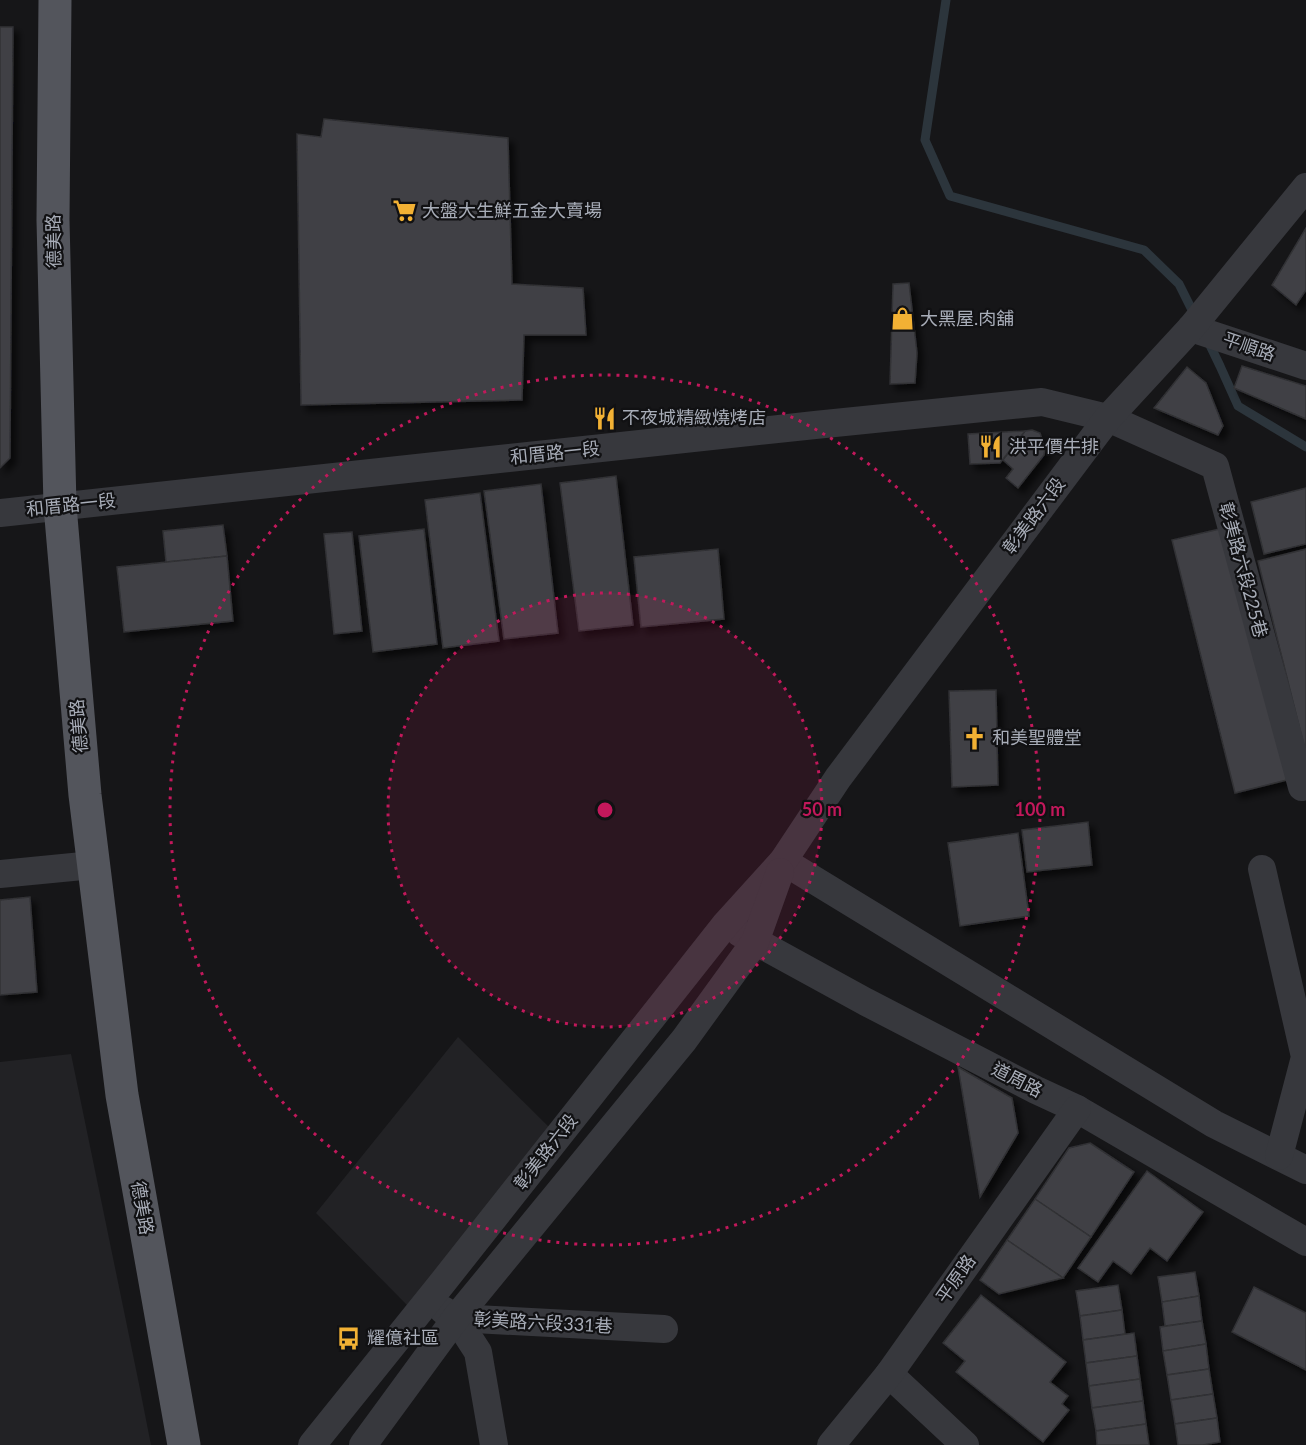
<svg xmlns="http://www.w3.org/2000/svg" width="1306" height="1445" viewBox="0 0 1306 1445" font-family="Lato,'Noto Sans TC',sans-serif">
<defs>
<filter id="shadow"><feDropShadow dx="5.5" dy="5.5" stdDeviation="3" flood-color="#0009"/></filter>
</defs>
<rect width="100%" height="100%" fill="#161618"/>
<g fill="#222225">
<path d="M458 1037 553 1131 408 1306 316 1213Z"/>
<path d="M71 1054 139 1384 151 1445H0V1062Z"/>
</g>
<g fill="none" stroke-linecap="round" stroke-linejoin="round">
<g stroke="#2c353c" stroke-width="9">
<path d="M946 0 925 140 950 196 1144 250 1179 284 1195 316"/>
<path d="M1207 339 1220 366 1238 406 1306 447"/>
</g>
</g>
<g fill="#404145" stroke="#303034" stroke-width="1.5" filter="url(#shadow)">
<path d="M0 27H13L10 458 0 468Z"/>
<path d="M324 119 508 138 512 284 583 288 586 335H524L522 400 301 405 297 134 321 137Z"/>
<path d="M1306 228V290L1296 305 1272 285Z"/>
<path d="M909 283 917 353 915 383 890 384 893 284Z"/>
<path d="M1242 366 1306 386V419L1234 388Z"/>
<path d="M1187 367 1206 383 1223 426 1218 435 1154 408Z"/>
<path d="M1032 430 1040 433 1045 448 1044 455 1018 488 1006 478 1013 469 1003 460 1025 431Z"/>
<path d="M1025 431 1000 463 970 464 968 434Z"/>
<path d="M616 476 633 625 579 631 560 483Z"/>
<path d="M541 484 558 633 504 639 484 491Z"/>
<path d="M1306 488V544L1264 554 1251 502Z"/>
<path d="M480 493 499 641 443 648 425 500Z"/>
<path d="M223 525 227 556 166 562 163 531Z"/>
<path d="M1224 528 1287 780 1235 793 1172 540Z"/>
<path d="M424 529 437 644 373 652 359 536Z"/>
<path d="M352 532 362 631 334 634 324 534Z"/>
<path d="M718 549 724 619 641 627 634 557Z"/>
<path d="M1306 549V754L1258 561Z"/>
<path d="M227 556 233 621 124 632 117 567Z"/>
<path d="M996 690 998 785 952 787 949 691Z"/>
<path d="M1088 822 1092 865 1027 872 1022 830Z"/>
<path d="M1018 833 1029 916 960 926 948 843Z"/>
<path d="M30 897 37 992 0 995V900Z"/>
<path d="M958 1067 1012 1098 1018 1133 980 1197Z"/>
<path d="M1090 1143 1134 1172 1091 1237 1035 1199 1069 1148Z"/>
<path d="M1147 1171 1203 1212 1167 1261 1150 1248 1131 1274 1113 1261 1098 1282 1078 1268Z"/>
<path d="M1035 1199 1091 1237 1063 1278 1007 1240Z"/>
<path d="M1007 1240 1063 1278 999 1294 980 1280Z"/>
<path d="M1195 1272 1199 1296 1162 1302 1158 1277Z"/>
<path d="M1118 1285 1122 1310 1080 1316 1076 1291Z"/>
<path d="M1254 1287 1306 1313V1370L1232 1332Z"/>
<path d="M981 1295 1066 1362 1050 1382 1068 1396 1062 1404 1069 1410 1043 1442 956 1372 965 1361 943 1343Z"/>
<path d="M1199 1296 1202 1321 1165 1326 1162 1302Z"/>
<path d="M1122 1310 1125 1334 1083 1340 1080 1316Z"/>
<path d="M1202 1321 1206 1344 1163 1351 1160 1327Z"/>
<path d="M1134 1333 1137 1356 1086 1363 1083 1340Z"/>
<path d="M1206 1344 1209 1369 1167 1375 1163 1351Z"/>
<path d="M1137 1356 1140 1379 1089 1386 1086 1363Z"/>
<path d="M1209 1369 1213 1394 1171 1400 1167 1375Z"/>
<path d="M1140 1379 1143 1401 1092 1408 1089 1386Z"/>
<path d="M1213 1394 1217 1418 1175 1424 1171 1400Z"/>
<path d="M1143 1401 1146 1424 1096 1431 1092 1408Z"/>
<path d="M1217 1418 1220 1442 1203 1445H1178L1175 1424Z"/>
<path d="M1146 1424 1149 1445H1097L1096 1431Z"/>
</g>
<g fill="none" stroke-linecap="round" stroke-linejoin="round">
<g stroke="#37383d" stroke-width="28">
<path d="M1191 328 1306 366"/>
<path d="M0 513 815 425 1042 402 1108 418 1215 466 1302 787"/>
<path d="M783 861 1214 1124 1306 1170"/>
<path d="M1262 869 1305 1057 1279 1156"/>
<path d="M0 874 93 865"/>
<path d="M740 933 866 1002 1036 1090 1077 1109 1306 1242"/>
<path d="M443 1310 456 1318 664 1329"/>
<path d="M456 1318 478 1352 494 1445"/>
<path d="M889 1374 965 1445"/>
<path d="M312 1445 443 1282 725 925 783 861 838 778 1108 418 1191 328 1306 187"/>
<path d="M363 1445 456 1318 684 1040 755 942 780 872"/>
<path d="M831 1445 889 1374 1077 1109"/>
</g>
<path stroke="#53555c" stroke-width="33" d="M55 0 53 220 60 506 85 795 122 1095 184 1445"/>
</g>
<circle cx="605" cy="810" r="217" fill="#c2185b" fill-opacity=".12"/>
<g fill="none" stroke="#c2185b" stroke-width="3" stroke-dasharray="3 6">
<circle cx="605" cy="810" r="217"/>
<circle cx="605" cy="810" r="435"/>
</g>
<defs>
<symbol id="supermarket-bare" viewBox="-9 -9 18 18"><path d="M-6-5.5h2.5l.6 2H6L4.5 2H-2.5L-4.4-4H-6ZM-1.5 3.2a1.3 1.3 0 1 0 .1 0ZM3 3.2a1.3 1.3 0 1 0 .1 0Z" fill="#f2b134" stroke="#111113" stroke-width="2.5" paint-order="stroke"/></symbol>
<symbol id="shop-bare" viewBox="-9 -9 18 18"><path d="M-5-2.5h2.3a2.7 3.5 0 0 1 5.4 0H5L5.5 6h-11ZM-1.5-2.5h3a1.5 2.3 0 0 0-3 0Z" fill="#f2b134" stroke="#111113" stroke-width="2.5" paint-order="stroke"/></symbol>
<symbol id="restaurant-bare" viewBox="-9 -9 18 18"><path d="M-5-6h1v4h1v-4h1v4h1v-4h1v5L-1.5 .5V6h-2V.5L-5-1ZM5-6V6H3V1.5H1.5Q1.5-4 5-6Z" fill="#f2b134" stroke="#111113" stroke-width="2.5" paint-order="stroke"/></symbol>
<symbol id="church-bare" viewBox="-9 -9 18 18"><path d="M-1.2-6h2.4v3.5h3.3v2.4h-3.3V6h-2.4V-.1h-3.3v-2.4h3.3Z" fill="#f2b134" stroke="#111113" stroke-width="2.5" paint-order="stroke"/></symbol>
<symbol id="bus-bare" viewBox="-9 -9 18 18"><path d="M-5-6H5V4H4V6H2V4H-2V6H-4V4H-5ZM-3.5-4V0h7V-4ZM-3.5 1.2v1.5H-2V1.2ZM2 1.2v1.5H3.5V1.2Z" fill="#f2b134" stroke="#111113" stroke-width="2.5" paint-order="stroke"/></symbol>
</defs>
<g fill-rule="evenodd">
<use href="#supermarket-bare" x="388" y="194" width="33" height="33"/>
<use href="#shop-bare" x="886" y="302" width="33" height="33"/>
<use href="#restaurant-bare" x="588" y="402" width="33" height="33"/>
<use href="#restaurant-bare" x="974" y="430" width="33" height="33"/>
<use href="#church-bare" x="958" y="722" width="33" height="33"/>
<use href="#bus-bare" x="332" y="1322" width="33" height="33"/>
</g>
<g text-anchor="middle" stroke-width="4.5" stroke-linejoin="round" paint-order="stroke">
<g font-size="18" fill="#a8adb8" stroke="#111113" text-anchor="start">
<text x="422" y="217">大盤大生鮮五金大賣場</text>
<text x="920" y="325">大黑屋.肉舖</text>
<text x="622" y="424">不夜城精緻燒烤店</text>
<text x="1009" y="453">洪平價牛排</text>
<text x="992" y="744">和美聖體堂</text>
<text x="367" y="1344">耀億社區</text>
</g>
<g font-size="18" fill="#a8adb8" stroke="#111113">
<text transform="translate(54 241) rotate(-91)" y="6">德美路</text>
<text transform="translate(1249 347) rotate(19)" y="6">平順路</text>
<text transform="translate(555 453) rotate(-6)" y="6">和厝路一段</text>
<text transform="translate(71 505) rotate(-6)" y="6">和厝路一段</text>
<text transform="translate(1034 516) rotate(-53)" y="6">彰美路六段</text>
<text transform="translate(1243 570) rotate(75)" y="6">彰美路六段225巷</text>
<text transform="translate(79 726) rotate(-95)" y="6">德美路</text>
<text transform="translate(1017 1080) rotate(27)" y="6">道周路</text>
<text transform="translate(546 1152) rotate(-52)" y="6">彰美路六段</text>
<text transform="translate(142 1208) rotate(80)" y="6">德美路</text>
<text transform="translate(956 1279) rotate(-55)" y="6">平原路</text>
<text transform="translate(543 1323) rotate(3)" y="6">彰美路六段331巷</text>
</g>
</g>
<circle cx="605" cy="810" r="9" fill="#c2185b" stroke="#111113" stroke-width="3"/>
<g font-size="18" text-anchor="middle" font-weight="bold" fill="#c2185b" stroke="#111113" stroke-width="4.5" stroke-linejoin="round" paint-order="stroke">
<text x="822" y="816">50 m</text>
<text x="1040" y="816">100 m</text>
</g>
</svg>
